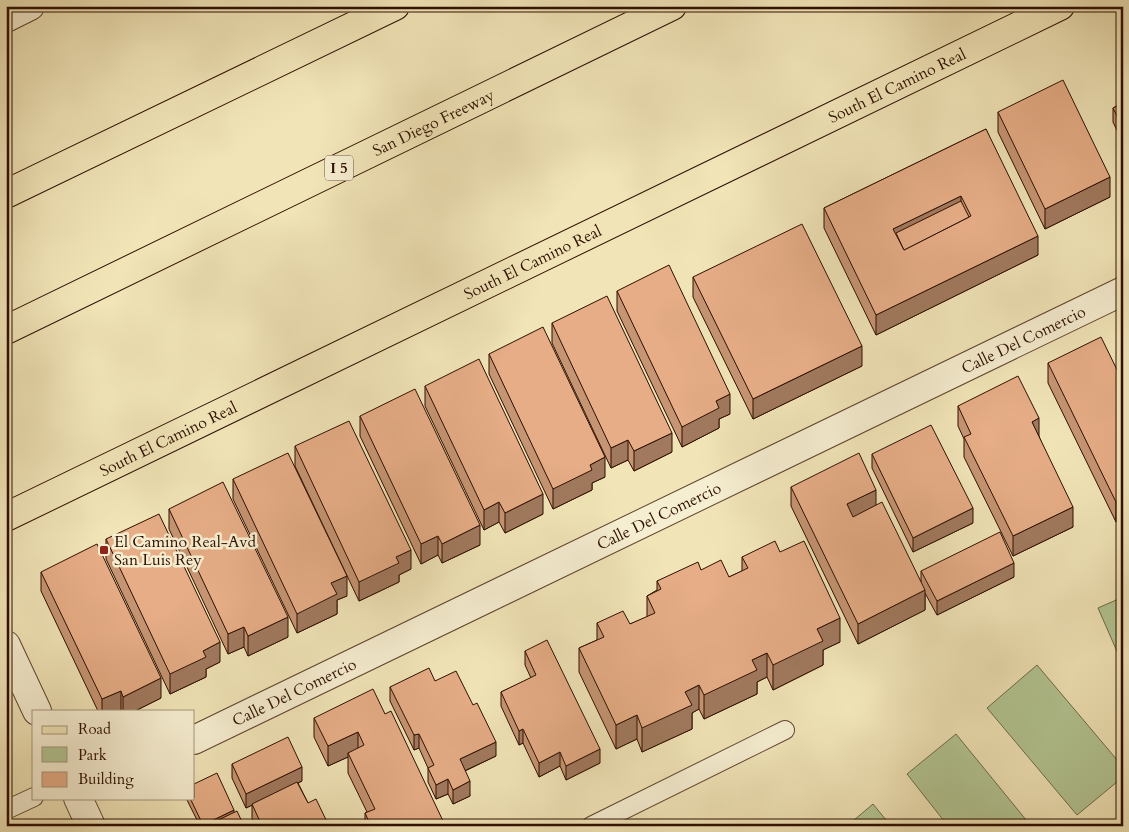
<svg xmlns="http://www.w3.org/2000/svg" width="1129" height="832" viewBox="0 0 1129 832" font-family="Cardo,serif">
<rect width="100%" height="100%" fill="#f1e5b8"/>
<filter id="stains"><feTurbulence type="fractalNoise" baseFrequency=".004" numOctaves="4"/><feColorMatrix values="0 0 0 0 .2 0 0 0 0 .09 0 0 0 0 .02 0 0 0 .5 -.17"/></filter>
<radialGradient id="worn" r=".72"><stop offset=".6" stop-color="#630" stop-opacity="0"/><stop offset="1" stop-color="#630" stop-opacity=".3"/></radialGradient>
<g fill="#b3c694" stroke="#706a4a">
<path d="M1123 597V665L1098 608Z"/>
<path d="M1037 665 1123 767V777L1077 815 987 708Z"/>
<path d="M956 734 1031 826H948L907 774Z"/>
<path d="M873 804 891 826H847Z"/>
</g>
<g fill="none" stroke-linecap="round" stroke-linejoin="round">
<defs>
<g id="service">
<path d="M6 810 34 797"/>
<path d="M591 826 785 730"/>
</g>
<g id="minor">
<path d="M6 645 37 711"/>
<path id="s1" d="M194 740 1123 291"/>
<path d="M78 798 91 826"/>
</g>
<path id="tertiary" d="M6 18 30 6"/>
<g id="primary">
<path id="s2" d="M6 517 1060 6"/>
</g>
<g id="motorway">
<path d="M6 194 395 6"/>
<path id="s3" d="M6 330 672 6"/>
</g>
</defs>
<use href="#service" stroke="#5f442e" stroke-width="20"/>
<use href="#minor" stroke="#5f442e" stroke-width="30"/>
<use href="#tertiary" stroke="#5f442e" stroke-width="30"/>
<use href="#primary" stroke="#2e0f00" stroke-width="30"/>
<use href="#motorway" stroke="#2e0f00" stroke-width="30"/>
<use href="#service" stroke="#f6eed1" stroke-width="18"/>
<use href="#minor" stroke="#f6eed1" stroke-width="28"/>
<use href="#tertiary" stroke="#f6eed1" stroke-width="28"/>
<use href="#primary" stroke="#f1e5b8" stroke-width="28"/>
<use href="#motorway" stroke="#f1e5b8" stroke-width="28"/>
</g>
<g fill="#c69573" stroke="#2e0f00">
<path d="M1123 103V143L1113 122V108Z"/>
<path d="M998 112 1110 197 1045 229 998 132Z"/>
<path d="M986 129 1038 255 876 335 824 228V208Z"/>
<path d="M693 277 862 366 753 419 693 297Z"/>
<path d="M617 291 730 414 719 419V428L682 447 617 311Z"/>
<path d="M552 323 672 452 634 471 628 460 611 468 552 343Z"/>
<path d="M489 354 605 477 592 483V490L553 509 489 374Z"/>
<path d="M1048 363 1123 382 1116 522 1048 383Z"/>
<path d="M425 386 543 514 505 533 499 522 484 530 425 406Z"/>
<path d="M958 406 1039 436 1073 527 1013 556 964 457V439L958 426Z"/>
<path d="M360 416 480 545 442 563 438 555 421 564 360 436Z"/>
<path d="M295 446 411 569 399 575V582L359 601 295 466Z"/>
<path d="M872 454 973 523 913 552 872 468Z"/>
<path d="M233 479 347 596 337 600V614L297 633 233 499Z"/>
<path d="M791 487 876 505 921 582V571L1014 577 937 615 925 593V610L858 644 791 506Z"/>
<path d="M169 509 288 637 248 656 244 647 228 654 169 529Z"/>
<path d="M106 539 220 662 206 669V677L170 694 106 559Z"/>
<path d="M780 552 840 642 823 650V665L773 690 767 677 757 682V694L704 719 699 709 692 713V729L642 752 637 739 616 749 579 672V648L597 640V623L630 624 647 617V596L657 590V581L701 570 729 577 742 571V557Z"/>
<path d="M41 572 161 698 135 711H98L41 591Z"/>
<path d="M525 651 600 763 566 780 560 766 539 777 523 743 519 745 501 706V692L531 678 525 665Z"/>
<path d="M435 681 496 756 465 771 470 796 453 804 448 794 436 799 428 782V768L419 748 414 750 390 701V687Z"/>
<path d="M385 714 444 826H365V813L367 812 348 773V757L328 766 314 737V718Z"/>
<path d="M232 764 302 781 298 783 308 803 329 826H255L252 818V805L246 808 232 778Z"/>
<path d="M186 798H194L234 812 244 826H200Z"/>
</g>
<g fill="#a1795e" stroke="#2e0f00">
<path d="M1110 177V197L1045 229V209Z"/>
<path d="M961 196V216L899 246 893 229Z"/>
<path d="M1038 236V255L876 335V315Z"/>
<path d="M862 346V366L753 419V399Z"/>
<path d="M730 394V414L719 419V428L682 447V427L716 401Z"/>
<path d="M1039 418V438L1032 422Z"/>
<path d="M672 433V452L634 471V451Z"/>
<path d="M628 440V460L611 468V448Z"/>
<path d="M605 457V477L592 483V490L553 509V489L590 465Z"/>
<path d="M876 490V510L847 524V504Z"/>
<path d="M543 494V514L505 533V513Z"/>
<path d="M1123 499V519L1116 522V502Z"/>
<path d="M499 502V522L484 530V510Z"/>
<path d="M1073 507V527L1013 556V536Z"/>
<path d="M973 508V523L913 552V538Z"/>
<path d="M480 525V545L442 563V544Z"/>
<path d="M438 536V555L421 564V544Z"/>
<path d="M411 550V569L399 575V582L359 601V582L396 557Z"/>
<path d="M1014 563V577L937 615V601Z"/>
<path d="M347 576V596L337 600V614L297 633V614L331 583Z"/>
<path d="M925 590V610L858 644V624Z"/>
<path d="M288 617V637L248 656V636Z"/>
<path d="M840 618V642L823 650V665L773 690V665L817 629Z"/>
<path d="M244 627V647L228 654V634Z"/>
<path d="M220 642V662L206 669V677L170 694V674L203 651Z"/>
<path d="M767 653V677L757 682V694L704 719V695L752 660Z"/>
<path d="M161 678V698L135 711H123V697Z"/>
<path d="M699 685V709L692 713V729L642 752V728L685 692Z"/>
<path d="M121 691V711H102V699Z"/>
<path d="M637 715V739L616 749V725Z"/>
<path d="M523 729V743L519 745V731Z"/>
<path d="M358 732V752L348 753V757L328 766V746Z"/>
<path d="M419 734V748L414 750V735Z"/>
<path d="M496 742V756L460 773V759Z"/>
<path d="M600 749V763L566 780V766Z"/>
<path d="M560 752V766L539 777V763Z"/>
<path d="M302 767V781L246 808V794Z"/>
<path d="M448 779V794L436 799V785Z"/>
<path d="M470 781V796L453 804V790Z"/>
<path d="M234 810V817L217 826H203V825Z"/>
</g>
<g fill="#e6ad86" stroke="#2e0f00" fill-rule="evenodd">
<path d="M1063 80 1110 177 1045 209 998 112Z"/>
<path d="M1123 103V128L1113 108Z"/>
<path d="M986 129 1038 236 876 315 824 208ZM961 196 971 216 904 250 893 229Z"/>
<path d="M961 201 969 217 904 250 896 233Z"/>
<path d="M802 224 862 346 753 399 693 277Z"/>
<path d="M669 265 730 394 716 401 719 408 682 427 617 291Z"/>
<path d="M607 296 672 433 634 451 628 440 611 448 552 323Z"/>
<path d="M543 327 605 457 590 465 592 470 553 489 489 354Z"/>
<path d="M1101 337 1123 382V499L1116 502 1048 363Z"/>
<path d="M479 359 543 494 505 513 499 502 484 510 425 386Z"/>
<path d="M1018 376 1039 418 1032 422 1073 507 1013 536 964 437 971 434 958 406Z"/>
<path d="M415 389 480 525 442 544 438 536 421 544 360 416Z"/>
<path d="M349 421 411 550 396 557 399 563 359 582 295 446Z"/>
<path d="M931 425 973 508 913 538 872 454Z"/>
<path d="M288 453 347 576 331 583 337 594 297 614 233 479Z"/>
<path d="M859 453 876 490 847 504 853 517 882 502 925 590 858 624 791 487Z"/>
<path d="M223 482 288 617 248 636 244 627 228 634 169 509Z"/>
<path d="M159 514 220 642 203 651 206 657 170 674 106 539Z"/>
<path d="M1000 532 1014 563 937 601 921 571Z"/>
<path d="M775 541 780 552 804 541 840 618 817 629 823 641 773 665 767 653 752 660 757 670 704 695 699 685 685 692 692 705 642 728 637 715 616 725 579 648 604 637 597 623 623 611 630 624 655 613 647 596 661 589 657 581 698 562 701 570 721 560 729 577 748 568 742 557Z"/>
<path d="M97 544 161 678 123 697 121 691 102 699 41 572Z"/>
<path d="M547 640 600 749 566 766 560 752 539 763 523 729 519 731 501 692 536 675 525 651Z"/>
<path d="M429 668 435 681 456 671 473 705 477 703 496 742 460 759 470 781 453 790 448 779 436 785 428 768 434 765 419 734 414 735 390 687Z"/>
<path d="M373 689 385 714 391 711 444 823 439 826H371L365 813 375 809 348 753 364 745 358 732 328 746 314 718Z"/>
<path d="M288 737 302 767 246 794 232 764Z"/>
<path d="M217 773 234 810 203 825 190 798H194V784Z"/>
<path d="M297 782 308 803 316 799 329 826H262L252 804Z"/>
<path d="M237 811 244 826H206Z"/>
</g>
<rect fill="#8f2418" stroke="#f6eed1" stroke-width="2" x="99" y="545" width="10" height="10" rx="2.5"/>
<g text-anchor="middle" stroke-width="5" stroke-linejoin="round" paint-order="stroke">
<rect fill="#f6eed1" stroke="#6a523f" stroke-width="1" x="325" y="155.5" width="28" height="25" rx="4"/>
<g font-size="15" font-weight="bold" fill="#2e0f00">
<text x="339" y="173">I 5</text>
</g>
<g font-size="16" fill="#2e0f00" stroke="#f6eed1">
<text dy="6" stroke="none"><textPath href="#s2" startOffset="990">South El Camino Real</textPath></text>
<text dy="6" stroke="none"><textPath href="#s3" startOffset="475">San Diego Freeway</textPath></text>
<text dy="6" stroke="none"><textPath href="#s2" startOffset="585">South El Camino Real</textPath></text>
<text dy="6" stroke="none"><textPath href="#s1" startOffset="921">Calle Del Comercio</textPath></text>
<text dy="6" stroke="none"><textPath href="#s2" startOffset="180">South El Camino Real</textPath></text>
<text dy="6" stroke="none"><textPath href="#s1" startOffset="516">Calle Del Comercio</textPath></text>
<text dy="6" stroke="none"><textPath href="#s1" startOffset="111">Calle Del Comercio</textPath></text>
</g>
<g font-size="16" fill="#2e0f00" stroke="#f6eed1" text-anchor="start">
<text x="114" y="547">El Camino Real-Avd<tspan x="114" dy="18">San Luis Rey</tspan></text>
</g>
</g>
<rect width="1129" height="832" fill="none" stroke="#f1e5b8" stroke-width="25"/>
<rect x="8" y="8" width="1114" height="817" fill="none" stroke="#2e0f00" stroke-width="2.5"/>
<rect x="12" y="12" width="1104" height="807" fill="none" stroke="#2e0f00"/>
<rect x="32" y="710" width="162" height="90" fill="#f6eed1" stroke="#a6957d"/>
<rect x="42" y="726" width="25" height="8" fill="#f1e5b8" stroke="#a6957d"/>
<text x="78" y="734" font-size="15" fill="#2e0f00">Road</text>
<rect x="42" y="747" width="25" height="15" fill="#b3c694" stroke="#a6957d"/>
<text x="78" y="760" font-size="15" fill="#2e0f00">Park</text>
<rect x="42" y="772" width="25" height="15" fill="#e6ad86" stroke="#a6957d"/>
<text x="78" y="784" font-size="15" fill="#2e0f00">Building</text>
<rect width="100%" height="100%" filter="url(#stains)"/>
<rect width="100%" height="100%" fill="url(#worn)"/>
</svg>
